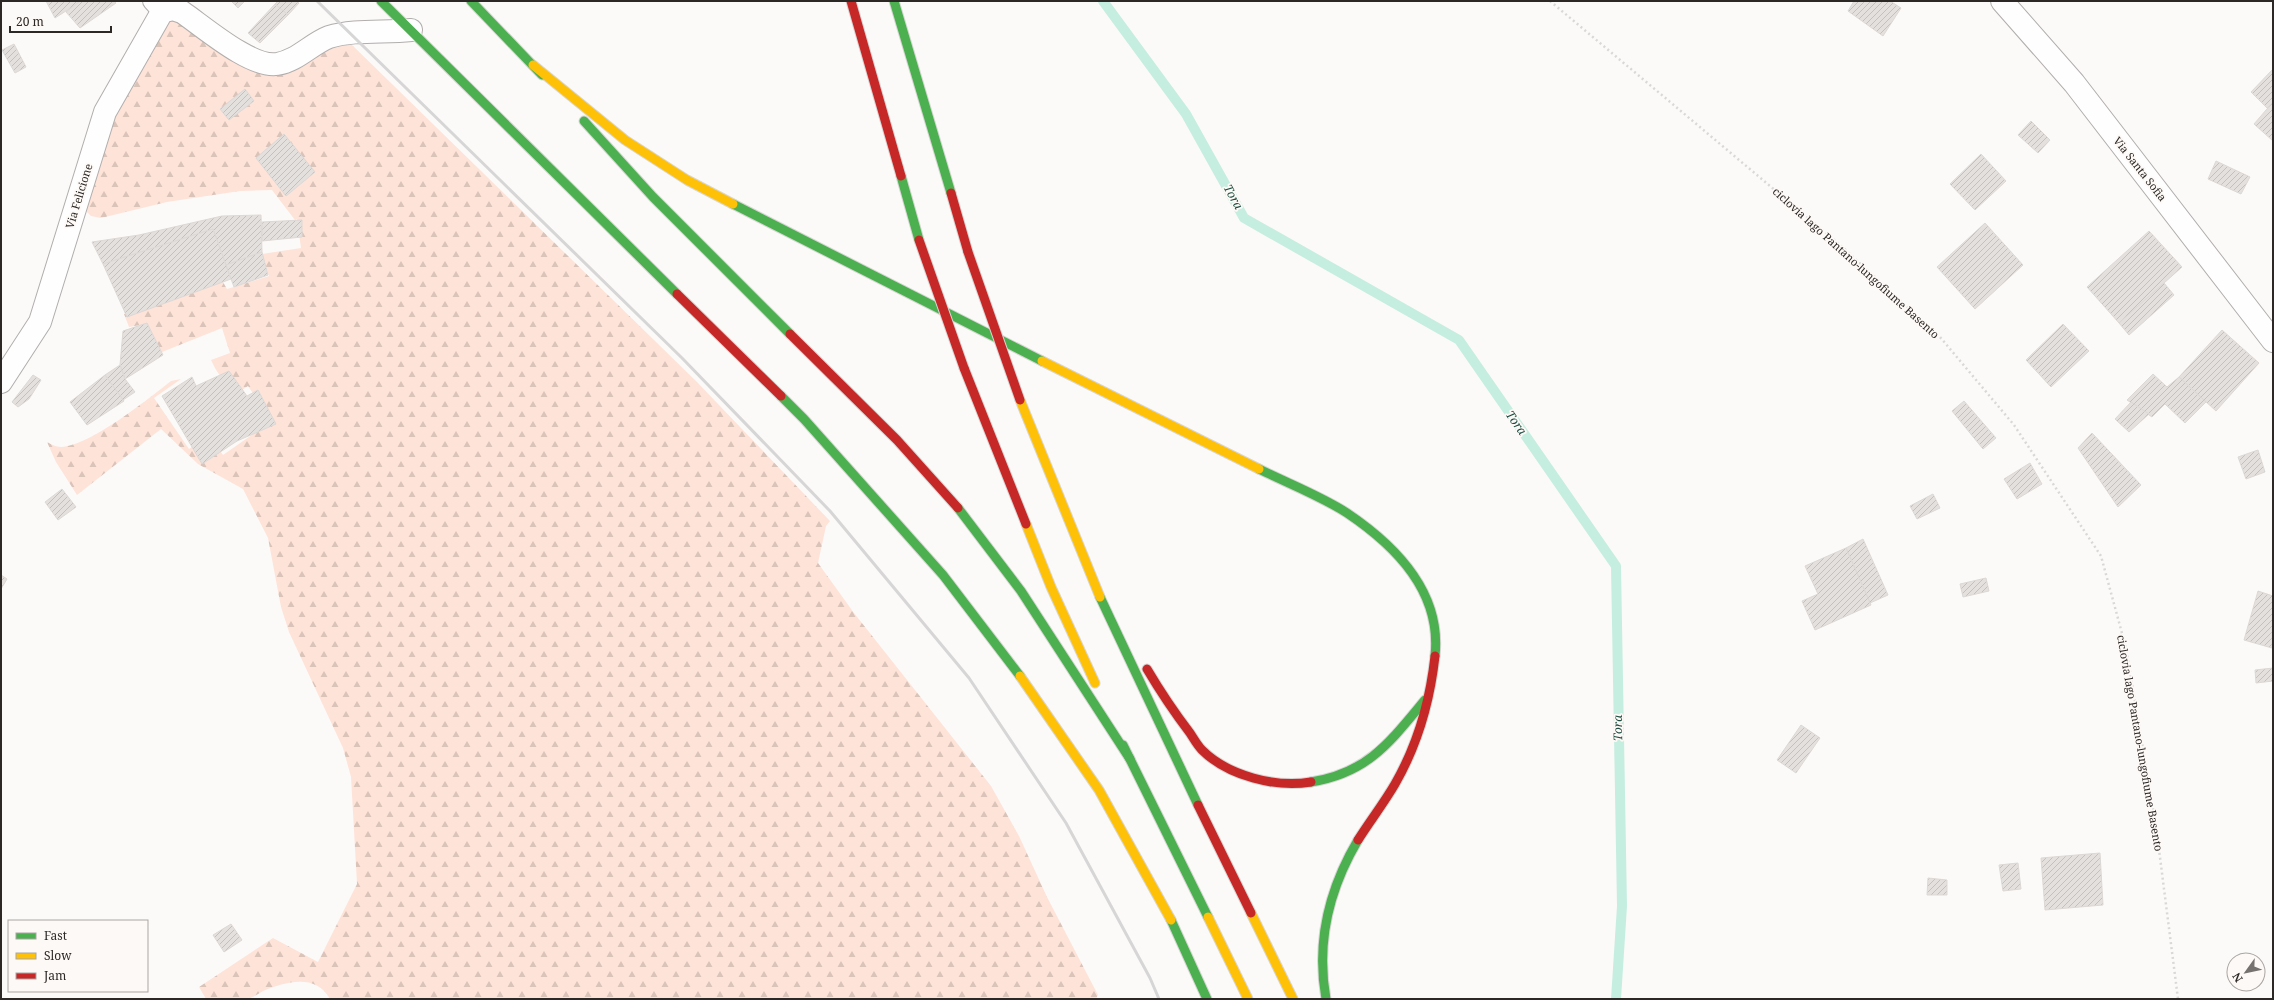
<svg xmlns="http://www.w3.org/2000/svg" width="2274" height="1000" viewBox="0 0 2274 1000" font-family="'Noto Serif',serif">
<defs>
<pattern id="forest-firs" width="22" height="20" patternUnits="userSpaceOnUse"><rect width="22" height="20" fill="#fee3d8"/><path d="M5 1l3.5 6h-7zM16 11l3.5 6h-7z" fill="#dac3b9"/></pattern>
<pattern id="building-hatch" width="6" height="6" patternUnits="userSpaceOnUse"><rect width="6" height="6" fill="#e3e0de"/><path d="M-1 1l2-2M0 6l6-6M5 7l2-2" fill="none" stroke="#c3c0be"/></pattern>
</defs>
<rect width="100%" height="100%" fill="#fcfaf8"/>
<path fill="url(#forest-firs)" d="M161 17 173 18 244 66 350 43 697 382 830 521 826 526 818 563 854 613 991 786 1019 836 1047 897 1098 995 1096 999H330C315 973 286 982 263 991 258 994 252 998 247 999 234 1000 219 999 206 999L199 987 273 938 318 962 357 884 351 777 343 748 289 632 281 607 268 538 243 489 198 464 161 429 77 495 56 462 47 442C51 444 56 447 61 447 90 446 148 399 171 381L181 379 154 398 189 449 209 435 223 455 272 421 248 386 242 390C224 381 220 379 211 360L230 353 222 328 162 352 146 324 129 327 124 314 223 282 227 289 269 276 262 254 301 248 297 219 295 220 272 190 240 191 167 202 101 218 91 216 85 210 113 122Z"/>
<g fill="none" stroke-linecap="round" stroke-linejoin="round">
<path stroke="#c5eee0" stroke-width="10" d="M1103 1 1186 114 1244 218 1459 340 1616 566 1622 906 1616 999"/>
</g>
<g fill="url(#building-hatch)" stroke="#dcd8d6">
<path d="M46 1H80V2L55 18Z"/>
<path d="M80 1H114L116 3 80 28 66 12Z"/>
<path d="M231 1H245L238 8Z"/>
<path d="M278 1H296L299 3 288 15 275 4Z"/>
<path d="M1854 1H1890L1901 8 1883 36 1848 11Z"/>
<path d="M275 4 288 15 260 43 248 33Z"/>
<path d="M14 44 26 67 15 73 2 50Z"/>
<path d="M2273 69V102L2267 108 2251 92Z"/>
<path d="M245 89 254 101 229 120 220 109Z"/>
<path d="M2273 102V141L2254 124Z"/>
<path d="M2031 121 2050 140 2038 153 2018 135Z"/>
<path d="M284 134 315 172 286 196 256 158Z"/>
<path d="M1981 154 2006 181 1975 210 1950 184Z"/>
<path d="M2216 161 2250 177 2241 194 2208 179Z"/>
<path d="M261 215 262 252 226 265 213 229 103 264 92 242 139 235 222 216Z"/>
<path d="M302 220V237L262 241V222Z"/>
<path d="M1985 223 2023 265 1975 309 1937 267Z"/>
<path d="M213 229 231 279 127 317 103 264Z"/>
<path d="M2149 231 2182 267 2119 323 2087 287Z"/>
<path d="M262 252 268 275 234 287 226 265Z"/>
<path d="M2164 283 2174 295 2129 335 2119 323Z"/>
<path d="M147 323 163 355 125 379 120 365 123 331Z"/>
<path d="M2063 324 2089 351 2051 387 2026 360Z"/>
<path d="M2222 330 2259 363 2216 411 2179 377Z"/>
<path d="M120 365 125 379 135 392 123 400 105 375Z"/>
<path d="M229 371 247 396 258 390 276 424 237 441 202 464 162 396 192 377 196 386Z"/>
<path d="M2153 374 2167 387 2179 377 2206 402 2185 423 2165 404 2152 417 2127 400Z"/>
<path d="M33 375 41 380 29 399 18 407 12 402Z"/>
<path d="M105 375 124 401 87 425 70 402Z"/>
<path d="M1964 401 1996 438 1983 449 1952 411Z"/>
<path d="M2131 402 2149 414 2129 432 2115 419Z"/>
<path d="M2092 433 2141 485 2118 507 2078 448Z"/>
<path d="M2258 450 2265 472 2246 479 2238 457Z"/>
<path d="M2030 463 2042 484 2017 499 2004 479Z"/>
<path d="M62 489 76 507 58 520 45 502Z"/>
<path d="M1933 494 1940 508 1917 519 1910 506Z"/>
<path d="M1863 539 1888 595 1870 603 1846 548Z"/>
<path d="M1846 548 1871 605 1815 630 1802 601 1818 594 1805 566Z"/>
<path d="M1 575 7 579 1 589Z"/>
<path d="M1986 578 1989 591 1963 597 1960 584Z"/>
<path d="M2258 591 2273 596 2272 648 2244 640Z"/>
<path d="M2273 668V681L2256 683 2255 670Z"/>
<path d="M1801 725 1820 738 1796 773 1777 760Z"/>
<path d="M2100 853 2103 905 2045 910 2041 858Z"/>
<path d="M2018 863 2021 889 2003 891 1999 865Z"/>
<path d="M1928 878 1947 880V895H1927Z"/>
<path d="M231 924 242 940 224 952 213 935Z"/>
</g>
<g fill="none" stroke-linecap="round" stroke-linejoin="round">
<defs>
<path id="lane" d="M152 1 162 12"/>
<g id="street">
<path d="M2002 1 2074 83 2273 341"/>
<path d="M1 382 40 322 105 112 162 12 173 9 182 12C204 27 251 68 277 64 297 61 311 44 329 37 355 29 385 33 411 30"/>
</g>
<g id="fast">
<path d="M381 1 677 294"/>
<path d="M471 1 542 75"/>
<path d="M894 1 951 193"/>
<path d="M584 121 653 197 790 334"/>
<path d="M901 176 919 240"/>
<path d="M733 204 1042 361"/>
<path d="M781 396 804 419 943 575 1020 676"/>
<path d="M1259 469C1287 483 1321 496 1347 513 1396 546 1442 592 1435 656"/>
<path d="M958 508 1021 591 1130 759"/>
<path d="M1100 597 1198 805"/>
<path d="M1123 745 1208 917"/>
<path d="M1311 782C1368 773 1390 742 1425 700"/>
<path d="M1171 920 1207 999"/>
<path d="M1326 999C1316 943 1329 889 1358 840"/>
</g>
<g id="slow">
<path d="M533 65 625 140 687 180 733 204"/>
<path d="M1042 361 1259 469"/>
<path d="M1020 400 1100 597"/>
<path d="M1026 524 1051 587 1095 683"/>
<path d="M1020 676 1099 790 1171 920"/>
<path d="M1251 913 1293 999"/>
<path d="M1208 917 1248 999"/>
</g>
<g id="jam">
<path d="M851 1 901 176"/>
<path d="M951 193 968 252"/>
<path d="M677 294 781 396"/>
<path d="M790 334 897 440 958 508"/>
<path d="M964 368 1026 524"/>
<path d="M1147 669C1160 691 1174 712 1190 733 1194 739 1197 745 1202 750 1228 776 1276 788 1311 782"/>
<path d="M1198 805 1251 913"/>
<path d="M1358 840C1370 821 1384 803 1395 784 1418 744 1430 701 1435 656"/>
</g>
</defs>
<use href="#lane" stroke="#b1aead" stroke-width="20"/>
<use href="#street" stroke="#b1aead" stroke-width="24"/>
<use href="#fast" stroke="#d8d7d5" stroke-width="11"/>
<use href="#slow" stroke="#d8d7d5" stroke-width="11"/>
<use href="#jam" stroke="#d8d7d5" stroke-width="11"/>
<path stroke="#d8d8d8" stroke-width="2.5" stroke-dasharray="2 3" stroke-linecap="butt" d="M1550 1 1839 244 1940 337 2014 425 2101 556 2126 648 2156 826 2178 999"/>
<use href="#lane" stroke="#fffefe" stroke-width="18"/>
<use href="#street" stroke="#fffefe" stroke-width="22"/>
<use href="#fast" stroke="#4caf50" stroke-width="9"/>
<use href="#slow" stroke="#ffc107" stroke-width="9"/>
<use href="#jam" stroke="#c62828" stroke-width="9"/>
<path stroke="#d7d6d6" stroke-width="3" d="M317 1 682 358 830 511 969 678 1066 823 1150 978 1159 999"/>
<defs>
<g id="jam-bridge">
<path d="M919 240 964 368"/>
<path d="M968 252 1020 400"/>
</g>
</defs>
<use href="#jam-bridge" stroke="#d8d7d5" stroke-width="11" stroke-linecap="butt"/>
<use href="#jam-bridge" stroke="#c62828" stroke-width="9"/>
</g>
<g text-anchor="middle" stroke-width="3.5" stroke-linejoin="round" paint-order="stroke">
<g font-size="11" fill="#2c2826" stroke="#fdf9f7">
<text transform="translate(2140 169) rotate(52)" y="4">Via Santa Sofia</text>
<text transform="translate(79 196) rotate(-73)" y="4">Via Felicione</text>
<text transform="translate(1856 263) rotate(42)" y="4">ciclovia lago Pantano-lungofiume Basento</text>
<text transform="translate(2140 743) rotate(80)" y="4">ciclovia lago Pantano-lungofiume Basento</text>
</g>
<g font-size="12" font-style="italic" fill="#1e4e41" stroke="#fdf9f7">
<text transform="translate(1233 197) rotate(61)" y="4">Tora</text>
<text transform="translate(1516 423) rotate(55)" y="4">Tora</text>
<text transform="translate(1618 728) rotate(-91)" y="4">Tora</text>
</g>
</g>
<rect width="2274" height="1000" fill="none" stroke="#2c2826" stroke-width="4"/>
<rect x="8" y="920" width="140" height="72" fill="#fdf9f7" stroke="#a9a5a3"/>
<rect x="16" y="933" width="20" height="6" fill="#4caf50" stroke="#a9a5a3"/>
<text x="44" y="940" font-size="12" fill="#2c2826">Fast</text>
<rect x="16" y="953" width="20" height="6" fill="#ffc107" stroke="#a9a5a3"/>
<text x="44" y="960" font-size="12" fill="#2c2826">Slow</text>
<rect x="16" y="973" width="20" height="6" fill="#c62828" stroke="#a9a5a3"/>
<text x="44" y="980" font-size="12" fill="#2c2826">Jam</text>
<g transform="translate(2246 972) rotate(237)"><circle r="19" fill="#fdf9f7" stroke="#a9a5a3"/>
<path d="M0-3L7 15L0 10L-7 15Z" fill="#757270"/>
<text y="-6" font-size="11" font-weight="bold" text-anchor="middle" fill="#2c2826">N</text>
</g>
<path d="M10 26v6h101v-6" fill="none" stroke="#2c2826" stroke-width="2"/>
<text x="16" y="26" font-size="12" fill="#2c2826" stroke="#fdf9f7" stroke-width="3" paint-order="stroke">20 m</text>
</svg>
